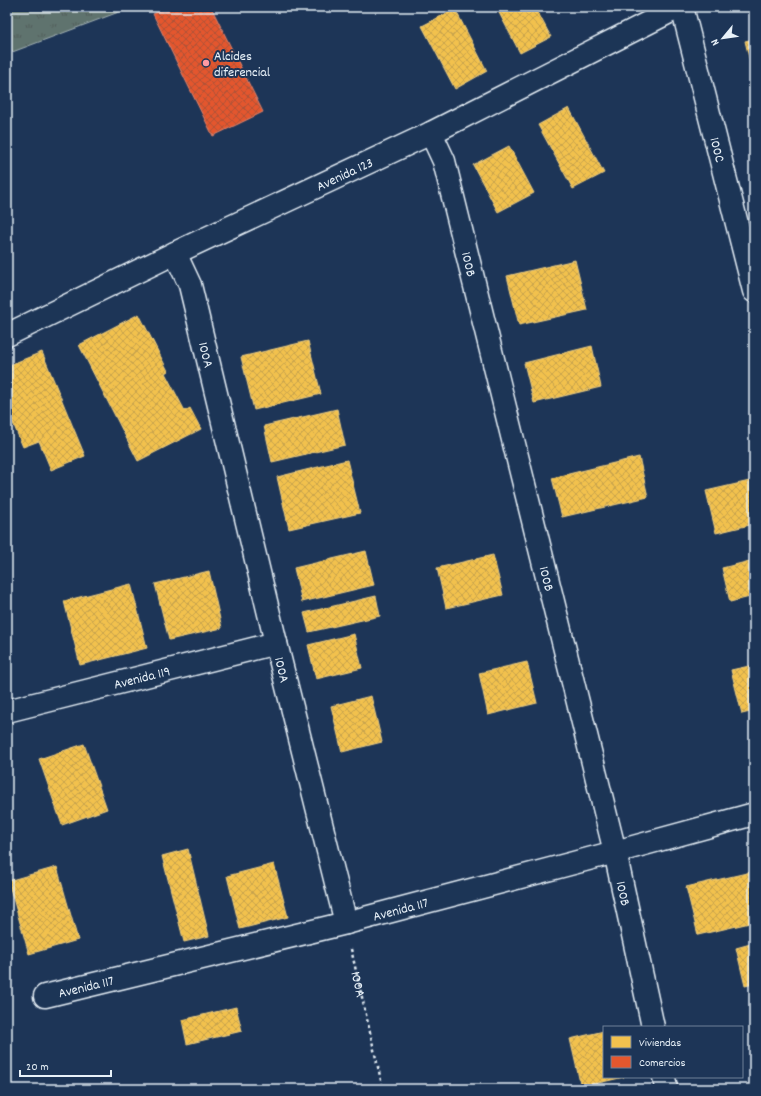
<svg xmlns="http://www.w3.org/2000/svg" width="761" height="1096" viewBox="0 0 761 1096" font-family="Dekko,sans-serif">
<defs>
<pattern id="grass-tufts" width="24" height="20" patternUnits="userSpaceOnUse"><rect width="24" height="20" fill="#5f736e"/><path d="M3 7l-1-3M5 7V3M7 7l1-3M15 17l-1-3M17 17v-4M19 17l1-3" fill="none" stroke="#515b5a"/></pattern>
<pattern id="homes-cross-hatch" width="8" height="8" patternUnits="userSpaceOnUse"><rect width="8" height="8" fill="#f2c14e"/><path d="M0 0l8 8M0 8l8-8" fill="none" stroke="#c7a34d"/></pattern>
<pattern id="shops-cross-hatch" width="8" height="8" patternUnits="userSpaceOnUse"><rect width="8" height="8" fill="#e4572e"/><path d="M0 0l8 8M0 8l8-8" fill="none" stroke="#ad5238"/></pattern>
</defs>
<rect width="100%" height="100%" fill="#1d3557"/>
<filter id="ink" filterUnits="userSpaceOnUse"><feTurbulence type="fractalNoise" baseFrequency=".025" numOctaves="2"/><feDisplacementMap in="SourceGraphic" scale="8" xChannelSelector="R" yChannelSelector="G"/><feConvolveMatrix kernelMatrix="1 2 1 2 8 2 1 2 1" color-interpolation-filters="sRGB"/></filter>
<g filter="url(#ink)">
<path fill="url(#grass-tufts)" stroke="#a4b2b3" d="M7 7H132L7 54Z"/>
<g fill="url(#homes-cross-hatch)" stroke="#efcf81">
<path d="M496 7H535L551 37 520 53Z"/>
<path d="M455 9 487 71 455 89 422 26Z"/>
<path d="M754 39V78L745 41Z"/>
<path d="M569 108 604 173 573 189 538 125Z"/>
<path d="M509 146 534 193 498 212 473 165Z"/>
<path d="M575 260 587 310 519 325 507 276Z"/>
<path d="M139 314 168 371 165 373 185 411 190 408 201 429 138 461 79 345Z"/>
<path d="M308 341 321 394 254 410 241 357Z"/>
<path d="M592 346 601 387 534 403 524 363Z"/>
<path d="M42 352 85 456 51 470 39 441 23 447 7 409V366Z"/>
<path d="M337 409 345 445 272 462 264 426Z"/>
<path d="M639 457 648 497 562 517 552 478Z"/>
<path d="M347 460 360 513 289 529 277 477Z"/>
<path d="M754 480V524L716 533 706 491Z"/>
<path d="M366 551 374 585 302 602 294 568Z"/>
<path d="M493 555 503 595 446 608 437 568Z"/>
<path d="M754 560V596L730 602 722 568Z"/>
<path d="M209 571 222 628 169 640 155 584Z"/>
<path d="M131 584 147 648 80 665 64 601Z"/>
<path d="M376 596 380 616 309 632 304 613Z"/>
<path d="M354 634 362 668 316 679 308 645Z"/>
<path d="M527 662 537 703 488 715 479 673Z"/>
<path d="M754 665V711L742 714 731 670Z"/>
<path d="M371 696 382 742 342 752 331 706Z"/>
<path d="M84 744 107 809 62 825 39 759Z"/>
<path d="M188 849 209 936 184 942 162 856Z"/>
<path d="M274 864 288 917 240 929 227 876Z"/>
<path d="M57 867 78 940 29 954 8 881Z"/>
<path d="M751 872 754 886V922L698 935 686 887Z"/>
<path d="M754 943V984L745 986 736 948Z"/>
<path d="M236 1007 242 1031 187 1044 182 1020Z"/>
<path d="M604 1031V1077H624L581 1087 570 1039Z"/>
</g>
<path fill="url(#shops-cross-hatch)" stroke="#e5856b" d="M168 7H211L263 112 213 136 153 14Z"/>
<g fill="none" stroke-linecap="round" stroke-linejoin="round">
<defs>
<g id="minor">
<path id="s2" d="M682 7 754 291"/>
<path id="s3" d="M431 133 444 161 615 852 653 1027"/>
<path id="s4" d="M175 253 190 285 276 643 346 923"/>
<path id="s5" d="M7 335 175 253 431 133 679 7"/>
<path id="s6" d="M7 711 276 643"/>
<path id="s7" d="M45 996 346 923 615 852 754 814"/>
<path d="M664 1077 666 1089"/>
</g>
</defs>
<use href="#minor" stroke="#e8f1f8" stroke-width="25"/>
<path stroke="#e8f1f8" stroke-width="2.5" stroke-dasharray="3 3" stroke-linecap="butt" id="s1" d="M351 949 383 1089"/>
<use href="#minor" stroke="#1d3557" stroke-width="22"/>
</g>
</g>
<circle fill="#ff9aa2" stroke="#1d3557" stroke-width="1.5" cx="206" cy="63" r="4"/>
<g text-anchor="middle" stroke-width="4" stroke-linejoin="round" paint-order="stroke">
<g font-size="14" fill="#e8f1f8" stroke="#1d3557" text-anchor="start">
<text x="214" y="60">Alcides<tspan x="214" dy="16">diferencial</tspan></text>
</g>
<g font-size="14" fill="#e8f1f8" stroke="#1d3557">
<text dy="5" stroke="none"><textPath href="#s2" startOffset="147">100C</textPath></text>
<text dy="5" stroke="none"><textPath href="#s5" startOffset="374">Avenida 123</textPath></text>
<text dy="5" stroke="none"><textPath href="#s3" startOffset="137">100B</textPath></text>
<text dy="5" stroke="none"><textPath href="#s4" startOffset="107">100A</textPath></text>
<text dy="5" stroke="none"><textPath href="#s3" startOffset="461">100B</textPath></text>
<text dy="5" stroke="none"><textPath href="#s4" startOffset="431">100A</textPath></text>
<text dy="5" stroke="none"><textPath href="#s6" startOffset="139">Avenida 119</textPath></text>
<text dy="5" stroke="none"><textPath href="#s3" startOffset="785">100B</textPath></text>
<text dy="5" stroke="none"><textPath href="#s7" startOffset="366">Avenida 117</textPath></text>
<text dy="5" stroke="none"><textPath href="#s1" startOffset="36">100A</textPath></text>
<text dy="5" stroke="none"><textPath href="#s7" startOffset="42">Avenida 117</textPath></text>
</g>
</g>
<rect width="761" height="1096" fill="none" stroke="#1d3557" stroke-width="24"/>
<rect x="12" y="12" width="737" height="1072" fill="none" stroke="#e8f1f8" stroke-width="1.5" filter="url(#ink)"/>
<rect x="603" y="1026" width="140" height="52" fill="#1d3557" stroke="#6e8097"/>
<rect x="611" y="1036" width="20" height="12" fill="#f2c14e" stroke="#6e8097"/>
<text x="639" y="1046" font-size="12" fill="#e8f1f8">Viviendas</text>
<rect x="611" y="1056" width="20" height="12" fill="#e4572e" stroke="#6e8097"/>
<text x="639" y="1066" font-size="12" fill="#e8f1f8">Comercios</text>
<g transform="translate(723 38) rotate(241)" stroke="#1d3557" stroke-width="3" paint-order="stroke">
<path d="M0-3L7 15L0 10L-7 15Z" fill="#e8f1f8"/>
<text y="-6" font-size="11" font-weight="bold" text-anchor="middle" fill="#e8f1f8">N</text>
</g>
<path d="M20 1070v6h91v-6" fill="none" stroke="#e8f1f8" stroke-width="2"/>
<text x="26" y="1070" font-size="12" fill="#e8f1f8" stroke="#1d3557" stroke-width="3" paint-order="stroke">20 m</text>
</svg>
